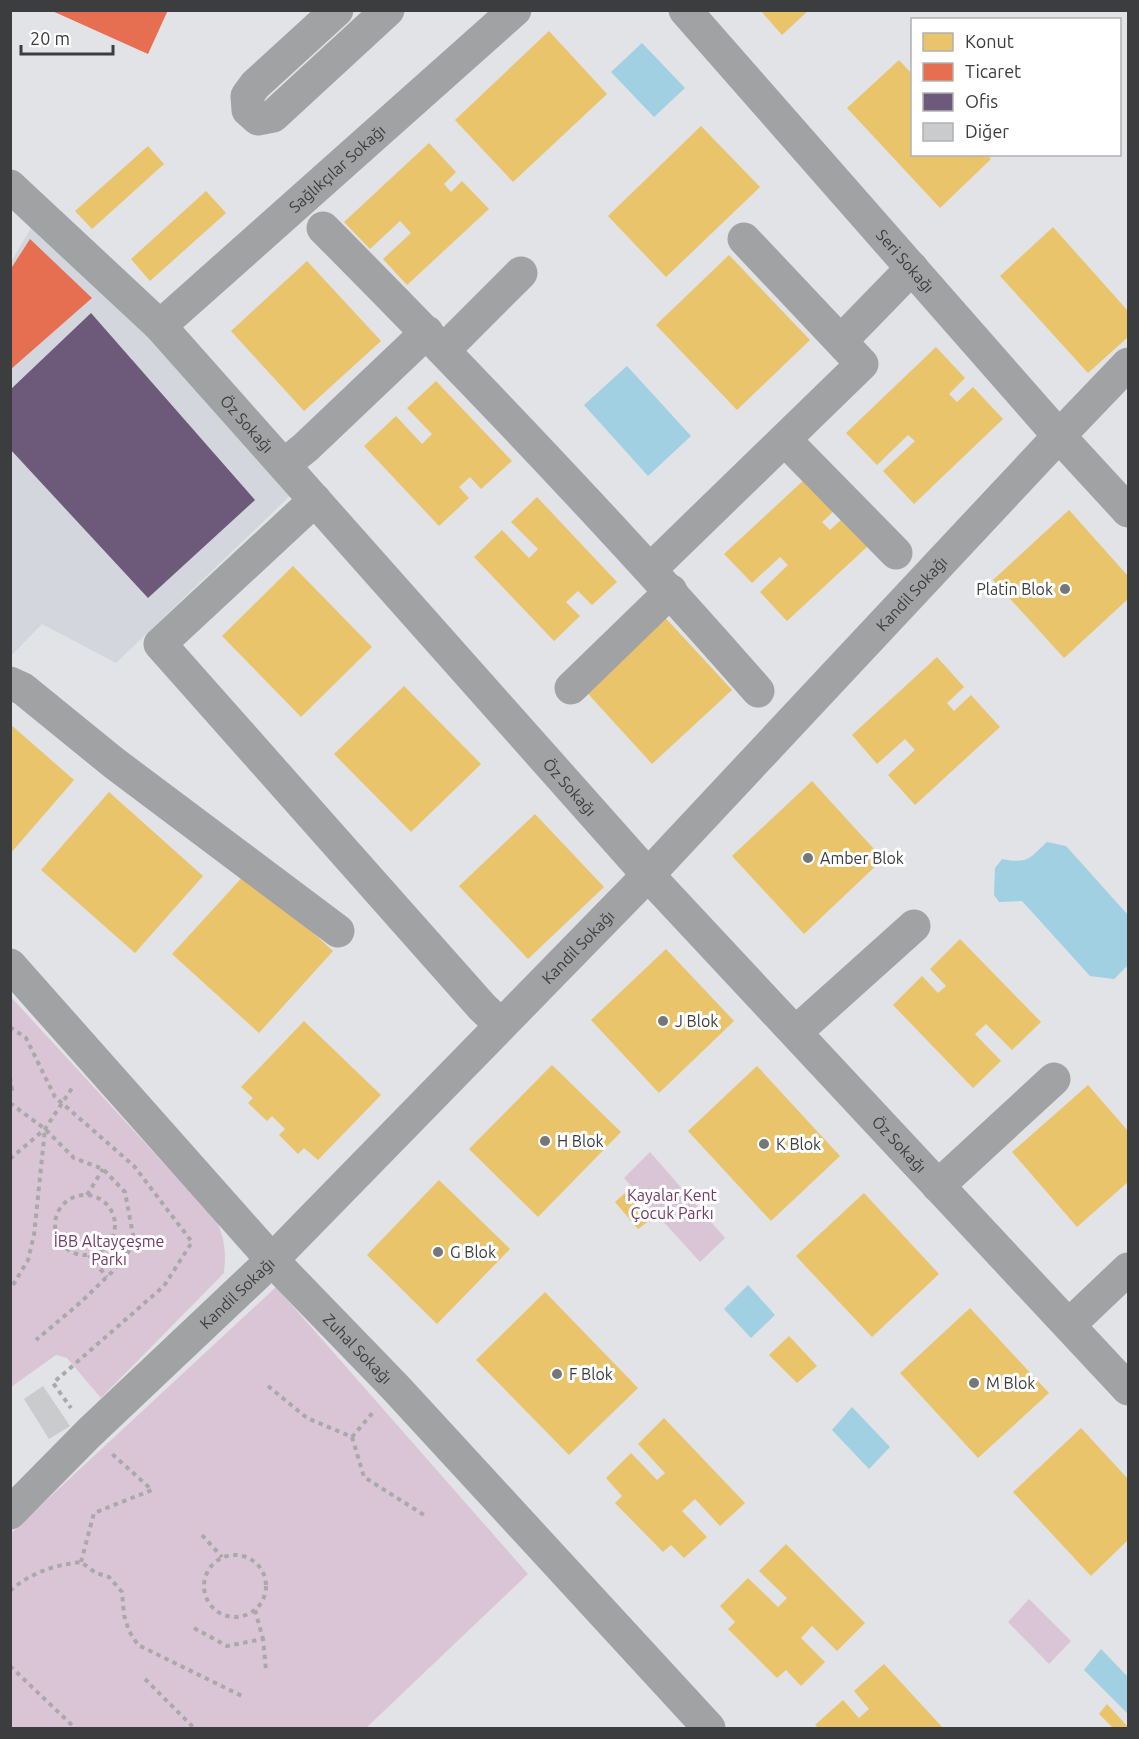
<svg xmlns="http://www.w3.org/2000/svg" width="1139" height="1739" viewBox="0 0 1139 1739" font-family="Ubuntu,sans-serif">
<rect width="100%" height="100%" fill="#e2e3e6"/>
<path fill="#d4d6dd" d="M38 216 294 492 116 663 42 624 11 656V262Z"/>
<g fill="#dac5d7">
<path d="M10 996 216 1220C225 1238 226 1252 224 1273L101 1398 67 1358 56 1355 11 1387Z"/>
<path d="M650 1152 725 1238 700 1262 624 1178Z"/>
<path d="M276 1287 528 1574 366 1728H15L10 1725V1534Z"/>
<path d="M1029 1599 1071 1641 1049 1664 1008 1622Z"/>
</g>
<g fill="#a0d0e1">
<path d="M642 43 685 88 654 117 611 72Z"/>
<path d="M627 366 691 436 648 476 584 405Z"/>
<path d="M1047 842 1066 846 1128 915V965L1114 979 1090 976 1022 901 999 902 994 895 995 868 1002 859C1028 864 1029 859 1047 842Z"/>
<path d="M748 1285 775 1315 751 1338 724 1309Z"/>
<path d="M852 1407 890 1447 869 1469 832 1430Z"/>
<path d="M1101 1649 1128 1677V1714L1084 1670Z"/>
</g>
<g fill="#e9c46a">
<path d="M760 10H809L782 35Z"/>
<path d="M549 31 607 94 513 182 455 120Z"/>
<path d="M899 60 912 74V154H987L991 159 940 208 847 108Z"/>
<path d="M701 126 760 187 666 277 608 216Z"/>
<path d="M429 143 456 172 444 184 451 192 462 181 489 209 407 285 383 259 411 233 400 221 370 249 344 222Z"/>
<path d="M148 146 164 164 92 229 75 211Z"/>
<path d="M206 191 226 213 150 281 131 259Z"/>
<path d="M1053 227 1128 311V337L1088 373 1000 276Z"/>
<path d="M729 255 810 340 737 410 656 325Z"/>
<path d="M307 261 381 341 304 411 231 331Z"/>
<path d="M936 347 965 378 949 394 957 402 973 387 1003 419 914 504 883 471 915 441 908 435 877 465 846 433Z"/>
<path d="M436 381 512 461 481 489 470 477 459 487 469 498 439 526 364 446 396 416 422 444 432 434 407 408Z"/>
<path d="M806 478 835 510 822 522 830 530 842 519 868 546 787 621 760 592 788 565 780 557 752 583 724 554Z"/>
<path d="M537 497 617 582 592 605 578 591 566 602 580 616 554 641 474 557 502 530 529 558 538 549 511 522Z"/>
<path d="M1069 510 1128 576V599L1064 658 993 580Z"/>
<path d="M293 566 372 647 301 717 222 636Z"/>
<path d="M660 612 732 690 652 764 581 686Z"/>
<path d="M937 657 964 687 947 703 954 711 971 695 1000 727 915 805 888 775 915 750 905 739 877 764 852 735Z"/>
<path d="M404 686 481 764 411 832 334 754Z"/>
<path d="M10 724 74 780 10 854Z"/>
<path d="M812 781 883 859 804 934 732 856Z"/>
<path d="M109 792 203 876 135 953 41 870Z"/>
<path d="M535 814 604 887 528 959 459 886Z"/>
<path d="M247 872 333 951 259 1033 172 954Z"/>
<path d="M960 939 1041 1022 1012 1050 986 1024 975 1034 1001 1061 973 1088 893 1005 922 976 938 993 946 986 930 969Z"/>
<path d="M666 949 734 1021 659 1093 591 1020Z"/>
<path d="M304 1021 381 1095 318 1160 304 1148 298 1154 279 1135 285 1129 272 1116 267 1121 248 1103 253 1098 241 1087Z"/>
<path d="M552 1065 621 1132 538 1217 469 1149Z"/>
<path d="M757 1066 840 1156 771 1221 688 1131Z"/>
<path d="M1088 1085 1128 1131V1182L1077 1227 1012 1152Z"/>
<path d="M439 1180 510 1249 437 1324 367 1255Z"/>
<path d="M626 1192 650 1220 638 1229 615 1202Z"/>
<path d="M864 1193 939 1274 872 1337 796 1256Z"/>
<path d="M545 1292 638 1388 569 1455 476 1360Z"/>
<path d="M970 1308 1049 1393 978 1458 900 1373Z"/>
<path d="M789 1336 817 1366 797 1383 769 1355Z"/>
<path d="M664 1418 745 1503 720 1526 695 1499 682 1511 707 1537 684 1558 671 1545 663 1552 615 1503 622 1496 606 1478 631 1453 657 1480 665 1473 638 1444Z"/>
<path d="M1081 1428 1128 1479V1540L1091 1576 1013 1492Z"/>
<path d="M786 1544 865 1623 837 1651 812 1626 801 1638 825 1662 801 1686 786 1670 777 1678 728 1629 735 1622 720 1606 748 1578 778 1607 787 1598 759 1571Z"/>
<path d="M884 1664 943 1728H819L815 1725 843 1700 859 1718 869 1709 854 1691Z"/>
<path d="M1107 1704 1128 1727V1728H1113L1099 1714Z"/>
</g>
<g fill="#e76f51">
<path d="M50 10H168L148 54Z"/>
<path d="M30 239 92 298 10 370V270Z"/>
</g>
<path fill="#6d597a" d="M91 313 255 500 148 598 10 449V390Z"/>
<path fill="#cacbcc" d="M43 1386 70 1426 49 1439 24 1399Z"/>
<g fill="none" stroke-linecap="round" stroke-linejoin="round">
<g stroke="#a9a9aa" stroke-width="4" stroke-dasharray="4.5 4.5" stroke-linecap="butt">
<path d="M10 1027 26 1038 55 1097 134 1166 192 1242 164 1286 53 1383 71 1408"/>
<path d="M10 1077 12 1090 10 1097"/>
<path d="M10 1103 45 1129 74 1158 103 1169 125 1192 133 1235 129 1251 112 1272 81 1302 36 1340"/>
<path d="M10 1159 45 1129 74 1085"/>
<path d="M87 1195 103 1169"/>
<circle cx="85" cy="1225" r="30"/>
<path d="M89 1255 107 1277"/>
<path d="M13 1285 28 1260 34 1235 45 1129"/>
<path d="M268 1386 307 1418 352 1437 375 1410"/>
<path d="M352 1437 364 1477 424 1515"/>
<path d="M202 1535 222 1557"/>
<circle cx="235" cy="1586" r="31"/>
<path d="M81 1562 94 1513 152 1490 111 1453"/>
<path d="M10 1591C30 1573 54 1565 81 1562L96 1573 109 1577 122 1592 124 1615 129 1631 138 1645 242 1696"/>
<path d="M255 1610 263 1639"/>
<path d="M194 1628 227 1646 263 1639 266 1670"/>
<path d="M10 1640V1643"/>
<path d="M10 1666 75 1728"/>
<path d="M145 1679 194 1728"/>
</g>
<g stroke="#a1a2a3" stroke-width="33">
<path d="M337 10 255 85 247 96 248 110 258 119 273 116 388 10"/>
<path id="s1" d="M685 10 1059 436 1128 511"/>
<path id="s2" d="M10 186 160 326 648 875 1128 1389"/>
<path d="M323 228C472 378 618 531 758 691"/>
<path id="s3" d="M160 326 515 10"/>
<path d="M841 341 912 268"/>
<path d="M444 350 521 273"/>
<path d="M785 440 896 553"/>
<path d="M284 465 306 447 427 332"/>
<path d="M315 500 160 644 482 1007 501 1025"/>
<path d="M651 569 862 364 744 239"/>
<path d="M10 683 23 689 114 763 338 931"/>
<path d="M571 688 671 591"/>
<path id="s4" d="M10 965 272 1260 395 1387 709 1728"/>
<path d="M796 1032 914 926"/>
<path d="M938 1186 1054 1079"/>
<path d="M1069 1325 1128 1269"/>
<path id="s5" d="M10 1513 89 1433 272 1260 648 875 1059 436 1128 364"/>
</g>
</g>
<g fill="#767779" stroke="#fff" stroke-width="2">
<circle cx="1065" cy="589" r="6"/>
<circle cx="808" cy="858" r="6"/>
<circle cx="663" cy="1021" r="6"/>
<circle cx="545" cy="1141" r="6"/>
<circle cx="764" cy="1144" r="6"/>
<circle cx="438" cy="1252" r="6"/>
<circle cx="557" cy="1374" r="6"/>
<circle cx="974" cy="1383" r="6"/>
</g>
<g text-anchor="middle" stroke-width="6" stroke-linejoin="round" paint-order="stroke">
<g font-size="16" fill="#3c3d3e" stroke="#fff">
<text dy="6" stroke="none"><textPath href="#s3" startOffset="237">Sağlıkçılar Sokağı</textPath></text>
<text dy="6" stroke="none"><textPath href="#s1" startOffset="334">Seri Sokağı</textPath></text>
<text dy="6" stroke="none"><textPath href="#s2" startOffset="336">Öz Sokağı</textPath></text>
<text dy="6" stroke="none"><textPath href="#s5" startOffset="1288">Kandil Sokağı</textPath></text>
<text dy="6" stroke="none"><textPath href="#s2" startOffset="822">Öz Sokağı</textPath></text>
<text dy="6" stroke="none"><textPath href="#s5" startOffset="802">Kandil Sokağı</textPath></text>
<text dy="6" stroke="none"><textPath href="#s2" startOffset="1308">Öz Sokağı</textPath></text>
<text dy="6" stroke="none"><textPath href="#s5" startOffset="316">Kandil Sokağı</textPath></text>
<text dy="6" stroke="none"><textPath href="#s4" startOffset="518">Zuhal Sokağı</textPath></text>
</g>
<g font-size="16" fill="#3c3d3e" stroke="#fff" text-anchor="start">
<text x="1053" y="595" text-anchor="end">Platin Blok</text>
<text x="820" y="864">Amber Blok</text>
<text x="675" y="1027">J Blok</text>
<text x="557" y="1147">H Blok</text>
<text x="776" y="1150">K Blok</text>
<text x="450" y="1258">G Blok</text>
<text x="569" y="1380">F Blok</text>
<text x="986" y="1389">M Blok</text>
</g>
<g font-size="16" fill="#733868" stroke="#fff">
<text x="672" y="1201">Kayalar Kent<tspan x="672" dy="18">Çocuk Parkı</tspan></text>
<text x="109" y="1247">İBB Altayçeşme<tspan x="109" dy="18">Parkı</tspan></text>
</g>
</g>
<rect width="1139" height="1739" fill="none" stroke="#3c3d3e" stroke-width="24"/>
<rect x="911" y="18" width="210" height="138" fill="#ffffff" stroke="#b1b1b2" stroke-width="1.5"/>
<rect x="923" y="33" width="30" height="18" fill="#e9c46a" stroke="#b1b1b2" stroke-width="1.5"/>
<text x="965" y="48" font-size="18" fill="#3c3d3e">Konut</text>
<rect x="923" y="63" width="30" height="18" fill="#e76f51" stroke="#b1b1b2" stroke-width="1.5"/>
<text x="965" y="78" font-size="18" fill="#3c3d3e">Ticaret</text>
<rect x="923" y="93" width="30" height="18" fill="#6d597a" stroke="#b1b1b2" stroke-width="1.5"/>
<text x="965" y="108" font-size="18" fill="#3c3d3e">Ofis</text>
<rect x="923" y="123" width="30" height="18" fill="#cacbcc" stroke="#b1b1b2" stroke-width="1.5"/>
<text x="965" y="138" font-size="18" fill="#3c3d3e">Diğer</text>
<path d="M21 45v9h92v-9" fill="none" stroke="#3c3d3e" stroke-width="3"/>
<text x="30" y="45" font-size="18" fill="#3c3d3e" stroke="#ffffff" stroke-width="4.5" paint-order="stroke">20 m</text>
</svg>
